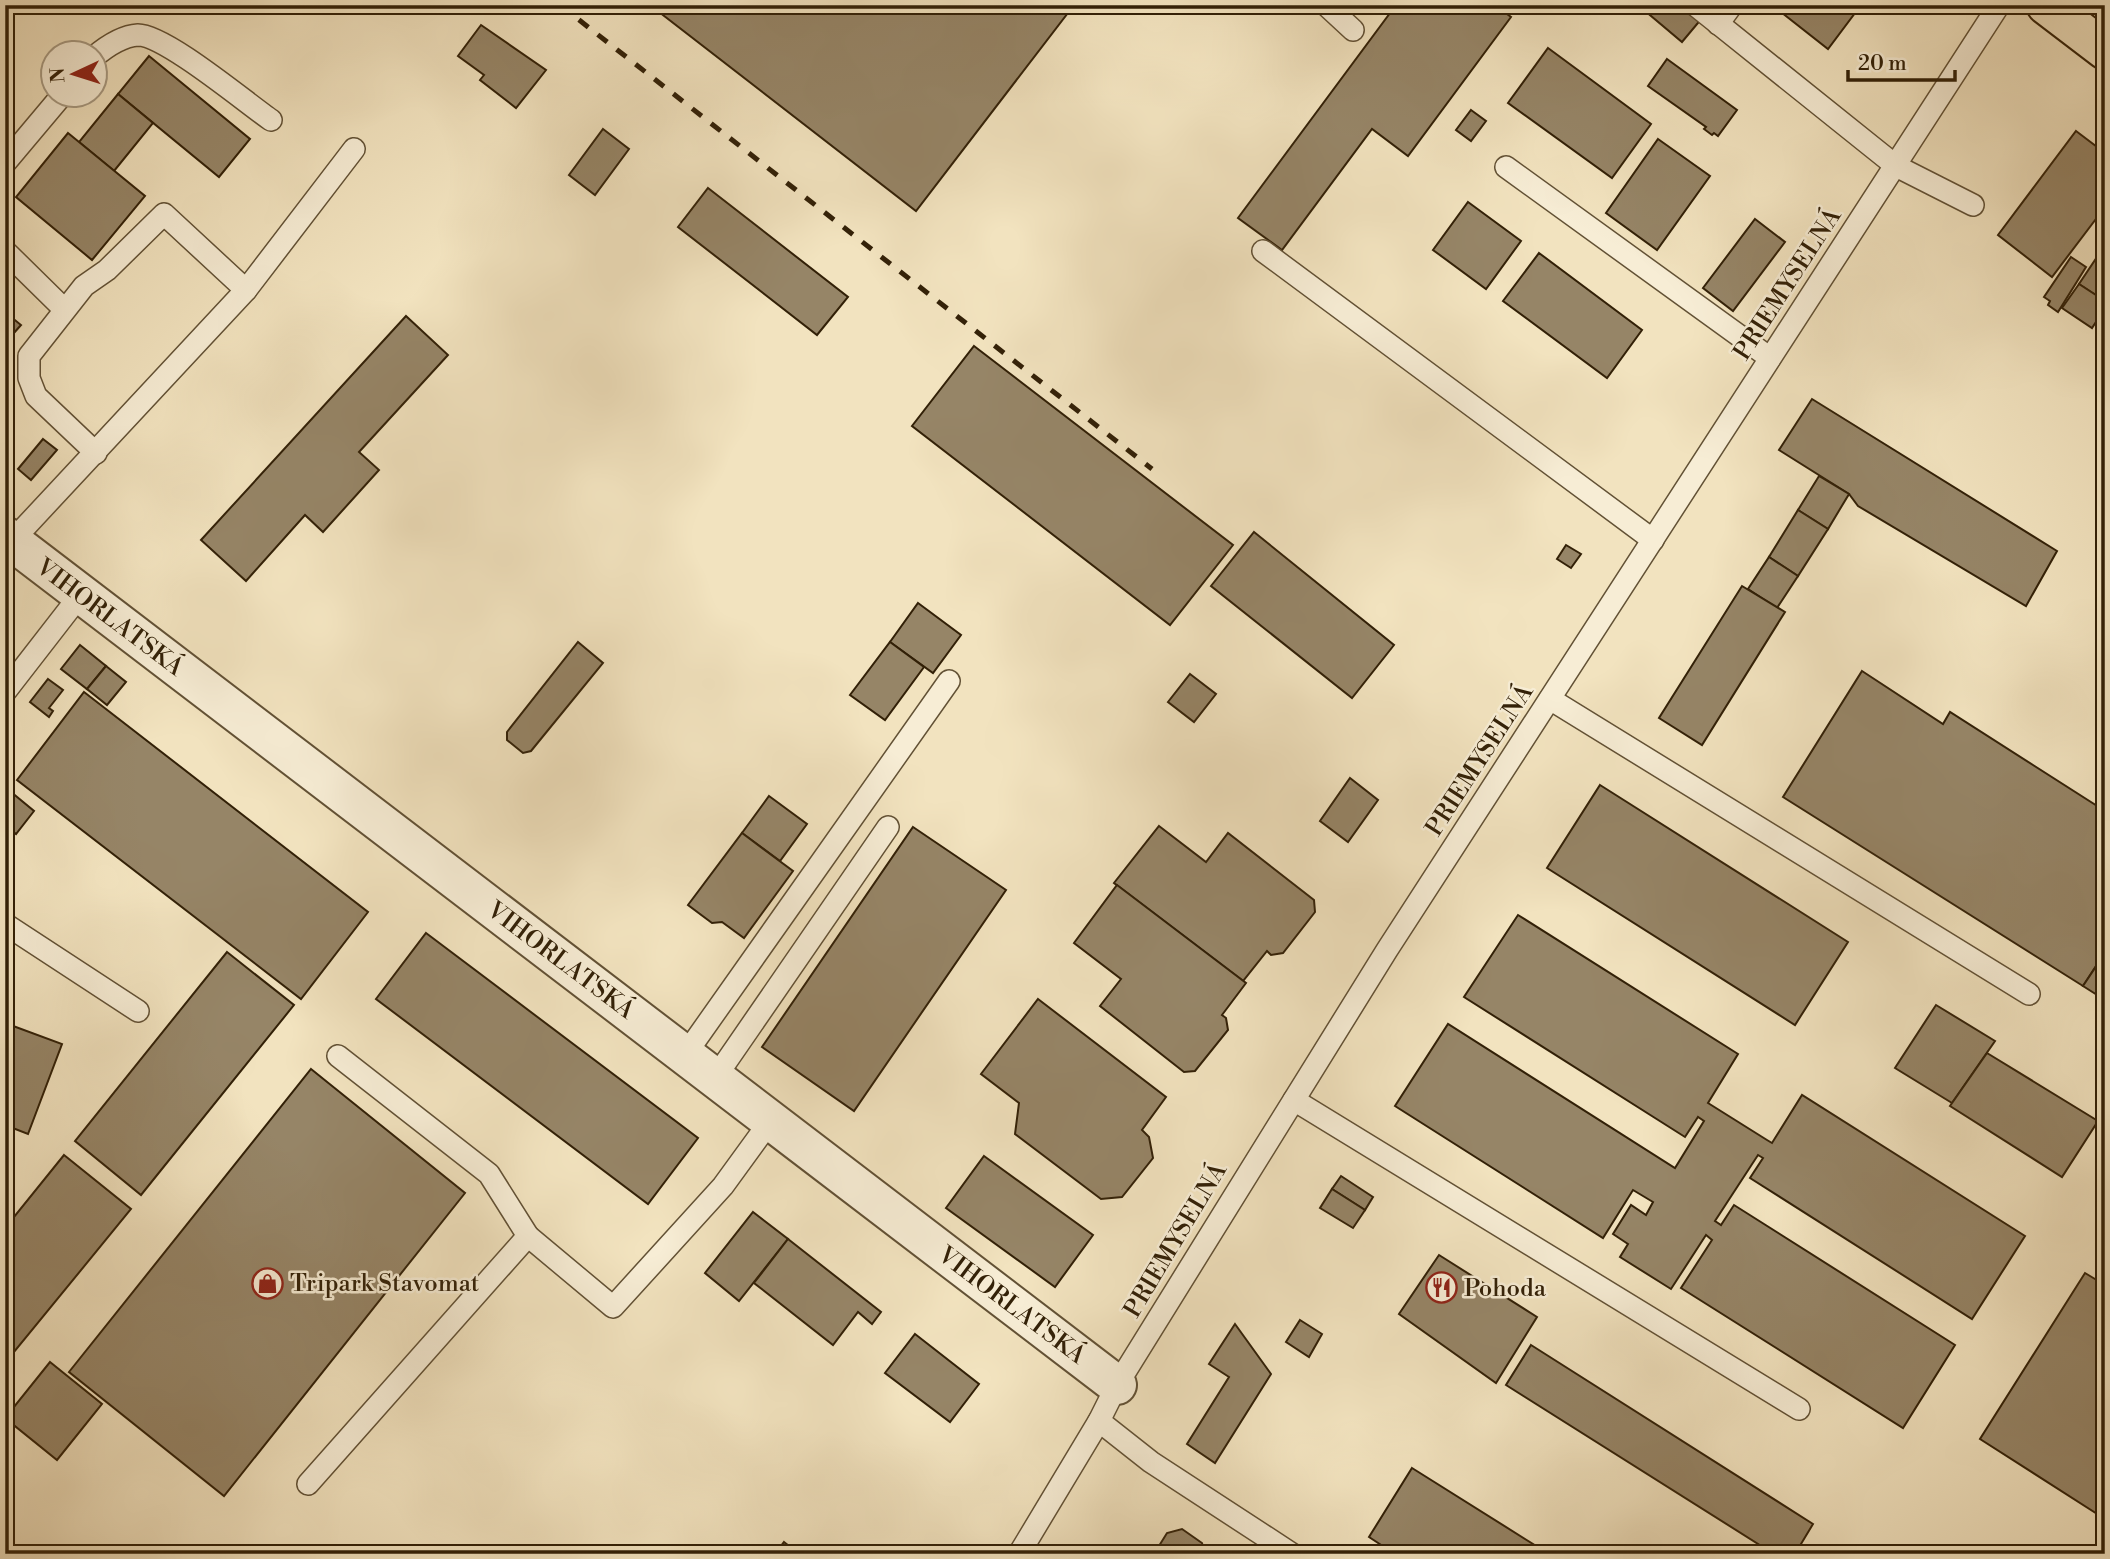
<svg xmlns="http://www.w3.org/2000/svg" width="2110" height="1559" viewBox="0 0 2110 1559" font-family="'Libre Bodoni',serif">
<rect width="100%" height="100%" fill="#f2e3bf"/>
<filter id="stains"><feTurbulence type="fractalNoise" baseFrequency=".00286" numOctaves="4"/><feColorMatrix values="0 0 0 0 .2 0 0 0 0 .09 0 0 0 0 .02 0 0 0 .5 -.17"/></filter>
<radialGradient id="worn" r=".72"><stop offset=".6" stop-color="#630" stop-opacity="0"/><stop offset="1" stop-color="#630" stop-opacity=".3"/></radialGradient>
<g fill="#968567" stroke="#322007" stroke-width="2">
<path d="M650 5H1074L916 211Z"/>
<path d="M1396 5H1495L1511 17 1408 156 1372 129 1282 250 1238 218Z"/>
<path d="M1638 5H1713L1682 42Z"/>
<path d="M1772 5H1861L1828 49Z"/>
<path d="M481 25 546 70 516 108 480 80 484 75 458 56Z"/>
<path d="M1548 48 1651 124 1612 178 1508 103Z"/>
<path d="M149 56 250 139 219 177 118 94Z"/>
<path d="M1667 59 1737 110 1718 136 1714 133 1712 135 1704 129 1706 127 1648 86Z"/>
<path d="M118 94 153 123 114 171 79 142Z"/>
<path d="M1471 110 1486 121 1471 141 1456 130Z"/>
<path d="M603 129 629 149 595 195 569 175Z"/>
<path d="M2076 131 2105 153V207L2052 277 1998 235Z"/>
<path d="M68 133 145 196 92 260 16 197Z"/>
<path d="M1658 139 1710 176 1657 250 1606 213Z"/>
<path d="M708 188 848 297 817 335 678 227Z"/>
<path d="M1468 202 1521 241 1486 289 1433 250Z"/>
<path d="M1755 219 1785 242 1733 311 1703 288Z"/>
<path d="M2105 245V301L2079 284Z"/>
<path d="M1539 253 1642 330 1607 378 1503 301Z"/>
<path d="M2071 257 2086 267 2058 312 2048 305 2050 301 2044 297Z"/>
<path d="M2079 284 2105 301V308L2092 328 2062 308Z"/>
<path d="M5 312 21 325 5 343Z"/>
<path d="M406 316 448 355 359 452 379 470 323 532 305 515 246 581 201 540Z"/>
<path d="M974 346 1233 545 1170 625 912 426Z"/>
<path d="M1812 399 2057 551 2026 606 1858 506 1849 494 1779 450Z"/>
<path d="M43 439 57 450 31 480 18 469Z"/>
<path d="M1819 476 1849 494 1828 529 1798 510Z"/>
<path d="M1798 510 1828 529 1798 576 1769 557Z"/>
<path d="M1254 532 1394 645 1352 698 1211 586Z"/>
<path d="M1566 545 1581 554 1571 568 1557 559Z"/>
<path d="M1769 557 1798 576 1777 608 1748 589Z"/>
<path d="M1742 586 1785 612 1702 745 1659 718Z"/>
<path d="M918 603 961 635 933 673 890 642Z"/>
<path d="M578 642 603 663 531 751 523 753 507 740V732Z"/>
<path d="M890 642 924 667 885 720 850 695Z"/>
<path d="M80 645 106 666 87 689 61 669Z"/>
<path d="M106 666 126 682 107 705 87 689Z"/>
<path d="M1862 671 1943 724 1950 712 2105 811V952L2083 986 1783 797Z"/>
<path d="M1190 674 1216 694 1194 722 1168 702Z"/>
<path d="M48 679 63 690 49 708 53 711 49 717 30 702Z"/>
<path d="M84 692 368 912 301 999 17 780Z"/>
<path d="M1350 778 1378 800 1348 842 1320 821Z"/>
<path d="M1600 785 1848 942 1795 1025 1547 868Z"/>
<path d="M5 787 34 811 16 834 5 825Z"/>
<path d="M769 796 807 824 780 861 742 833Z"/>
<path d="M1159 826 1206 862 1228 833 1314 900 1315 912 1283 953 1271 955 1267 951 1243 981 1114 883Z"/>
<path d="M913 827 1006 890 854 1111 762 1047Z"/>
<path d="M742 833 793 871 744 938 722 922 712 923 688 905Z"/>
<path d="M1117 885 1246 983 1222 1015 1226 1018 1228 1030 1195 1071 1184 1072 1100 1006 1121 979 1074 943Z"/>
<path d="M1518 915 1738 1054 1708 1103 1767 1140 1772 1143 1802 1095 2025 1236 1972 1319 1750 1178 1763 1158 1758 1155 1715 1221 1721 1225 1734 1205 1955 1345 1903 1428 1681 1288 1712 1240 1706 1235 1671 1289 1620 1257 1628 1244 1613 1234 1631 1205 1646 1215 1653 1202 1633 1190 1603 1238 1395 1106 1448 1024 1675 1168 1704 1121 1698 1117 1685 1137 1464 997Z"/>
<path d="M426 933 698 1138 648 1204 376 999Z"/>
<path d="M227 952 294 1005 141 1195 75 1141Z"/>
<path d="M2105 953V1000L2083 986Z"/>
<path d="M1038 999 1166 1097 1142 1130 1149 1137 1153 1158 1122 1197 1101 1199 1015 1134 1019 1103 981 1074Z"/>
<path d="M1936 1005 1995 1041 1952 1103 1895 1068Z"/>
<path d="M5 1023 62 1044 28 1134 5 1125Z"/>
<path d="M1987 1053 2098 1121 2062 1177 1950 1106Z"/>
<path d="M311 1069 465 1193 224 1496 69 1372Z"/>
<path d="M64 1155 131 1209 5 1363V1228Z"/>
<path d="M984 1156 1093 1235 1055 1287 946 1208Z"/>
<path d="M1341 1176 1373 1197 1365 1210 1332 1189Z"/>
<path d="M1332 1189 1365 1210 1353 1228 1320 1208Z"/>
<path d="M753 1212 788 1239 739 1301 705 1273Z"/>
<path d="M788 1239 881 1312 872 1324 858 1312 833 1345 754 1283Z"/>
<path d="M1439 1255 1537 1317 1496 1383 1399 1314Z"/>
<path d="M2085 1273 2105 1285V1519L1980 1439Z"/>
<path d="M1300 1320 1322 1334 1309 1357 1286 1342Z"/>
<path d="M1235 1324 1271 1374 1215 1463 1187 1444 1229 1377 1209 1364Z"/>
<path d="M915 1334 979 1384 950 1422 885 1373Z"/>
<path d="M1531 1345 1813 1524 1795 1554 1784 1548 1781 1554H1774L1506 1385Z"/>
<path d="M50 1362 102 1404 57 1460 5 1418Z"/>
<path d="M1412 1468 1549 1554H1395L1369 1537Z"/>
<path d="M1182 1529 1202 1543 1205 1554H1154L1167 1533Z"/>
<path d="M784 1542 799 1554H775Z"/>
</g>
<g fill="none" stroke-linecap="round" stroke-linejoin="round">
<defs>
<g id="service">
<path d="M1326 5 1353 30"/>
<path d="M1695 5 1896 166 1973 205"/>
<path d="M1718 24 1732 5"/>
<path d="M94 57C107 46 122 36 138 35 165 35 245 102 271 120"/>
<path d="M5 163 63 94"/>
<path d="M1506 167 1770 358"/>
<path d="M5 251 64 309"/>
<path d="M1263 251 1653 540"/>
<path d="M96 453 36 396 29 378V356L84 286 107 270 164 214 246 290"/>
<path d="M12 541 246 290 354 149"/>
<path d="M5 692 81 594"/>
<path d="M1550 699 2029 994"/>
<path d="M5 924 138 1011"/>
<path d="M685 1055 949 681"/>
<path d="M338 1056 489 1174 528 1236"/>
<path d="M715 1078 888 827"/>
<path d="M1294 1100 1799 1409"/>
<path d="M1099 1421 1151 1462 1292 1554"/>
<path d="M308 1484 528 1236 613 1307 723 1186 771 1120"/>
<path d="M1019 1554 1099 1421 1117 1385 1387 950 1999 5"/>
</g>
<path id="minor" d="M5 536 1117 1385"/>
<path id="primary" d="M2046 5 2105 50"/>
</defs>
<use href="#service" stroke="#625135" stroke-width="24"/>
<use href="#minor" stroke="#625135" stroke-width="42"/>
<use href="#primary" stroke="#322007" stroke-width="42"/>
<use href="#service" stroke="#f7edd5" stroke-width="21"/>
<use href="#minor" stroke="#f7edd5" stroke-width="38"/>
<use href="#primary" stroke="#f2e3bf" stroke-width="38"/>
<path stroke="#322007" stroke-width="5" stroke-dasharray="12 12" stroke-linecap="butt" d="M560 5 1152 469"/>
</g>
<defs>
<symbol id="shop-ring" viewBox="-11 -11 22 22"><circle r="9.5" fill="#f7edd5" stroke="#8f2418" stroke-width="1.5"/><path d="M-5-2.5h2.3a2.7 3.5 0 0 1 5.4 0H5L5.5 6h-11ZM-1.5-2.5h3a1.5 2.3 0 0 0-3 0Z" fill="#8f2418"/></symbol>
<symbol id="restaurant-ring" viewBox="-11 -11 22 22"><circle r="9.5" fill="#f7edd5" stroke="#8f2418" stroke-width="1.5"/><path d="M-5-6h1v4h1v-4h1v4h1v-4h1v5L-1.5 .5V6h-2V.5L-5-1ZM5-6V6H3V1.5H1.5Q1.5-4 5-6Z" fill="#8f2418"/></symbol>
</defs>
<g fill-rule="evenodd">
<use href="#shop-ring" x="250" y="1266" width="35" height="35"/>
<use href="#restaurant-ring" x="1424" y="1270" width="35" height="35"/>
</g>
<g text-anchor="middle" stroke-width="5" stroke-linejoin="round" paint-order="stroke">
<g font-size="24" fill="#322007" stroke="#f7edd5">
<text transform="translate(1787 284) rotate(-57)" y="8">PRIEMYSELNÁ</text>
<text transform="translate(110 617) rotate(37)" y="8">VIHORLATSKÁ</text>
<text transform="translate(1479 760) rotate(-57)" y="8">PRIEMYSELNÁ</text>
<text transform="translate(561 960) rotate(37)" y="8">VIHORLATSKÁ</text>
<text transform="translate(1175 1240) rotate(-59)" y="8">PRIEMYSELNÁ</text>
<text transform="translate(1012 1305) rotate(37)" y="8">VIHORLATSKÁ</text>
</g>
<g font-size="24" fill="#322007" stroke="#f7edd5" text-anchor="start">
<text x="290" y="1291">Tripark Stavomat</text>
<text x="1464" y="1296">Pohoda</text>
</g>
</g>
<rect width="2110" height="1559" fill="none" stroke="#f2e3bf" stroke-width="28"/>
<rect x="7" y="7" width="2096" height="1545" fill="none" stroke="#322007" stroke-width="3.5"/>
<rect x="14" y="14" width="2082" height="1531" fill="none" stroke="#322007" stroke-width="2"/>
<g transform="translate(74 74) rotate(266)"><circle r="33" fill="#f7edd5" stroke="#a89b83" stroke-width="2"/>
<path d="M0-5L12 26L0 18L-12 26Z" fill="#8f2418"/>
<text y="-10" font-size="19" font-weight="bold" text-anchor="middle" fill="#322007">N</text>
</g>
<path d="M1848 70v10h107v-10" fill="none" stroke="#322007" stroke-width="3.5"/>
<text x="1858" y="70" font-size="21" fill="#322007" stroke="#f7edd5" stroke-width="5" paint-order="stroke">20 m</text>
<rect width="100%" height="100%" filter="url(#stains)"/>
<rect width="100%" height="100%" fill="url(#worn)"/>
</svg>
